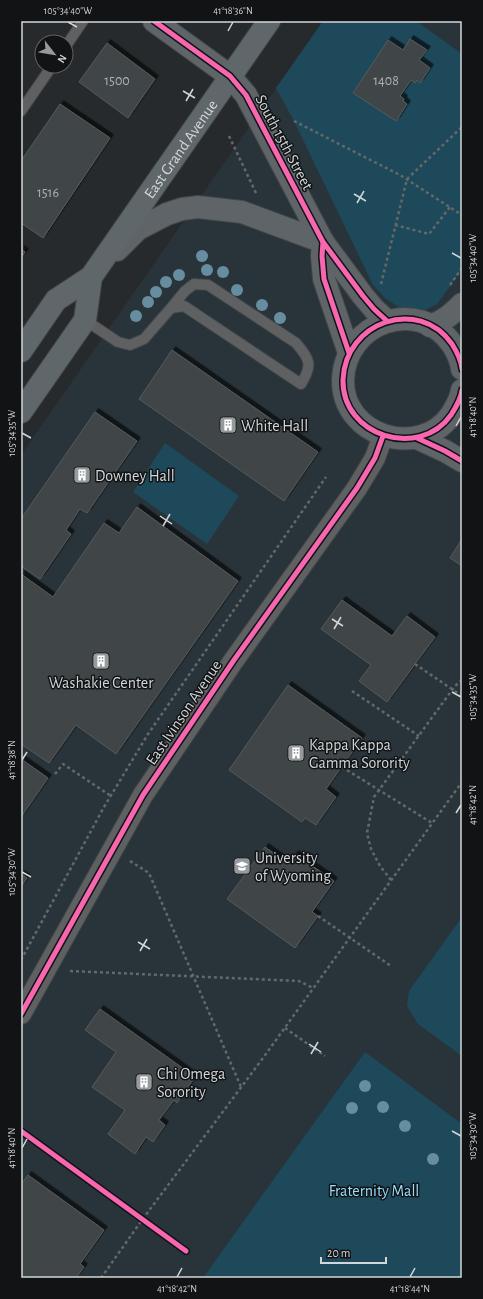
<svg xmlns="http://www.w3.org/2000/svg" width="483" height="1299" viewBox="0 0 483 1299" font-family="'Alegreya Sans',sans-serif">
<defs>
<filter id="shadow"><feDropShadow dx="3.5" dy="-3.5" stdDeviation="0" flood-color="#0009"/></filter>
</defs>
<rect width="100%" height="100%" fill="#272a2c"/>
<path fill="#29343a" d="M323 21H462V1278H21V455Z"/>
<g fill="#1d495b">
<path d="M323 21H416L462 54V270L437 304 421 312 402 309 386 299 373 285 294 121 276 88Z"/>
<path d="M165 443 239 496 207 544 133 492Z"/>
<path d="M462 917V1056L418 1024 407 1006 409 991Z"/>
<path d="M365 1052 462 1124V1278H203Z"/>
</g>
<g fill="#414446" stroke="#575a5b" filter="url(#shadow)">
<path d="M410 39 427 50 419 60 430 68 420 83 417 80 415 83 411 80 400 96 404 99 403 101 407 104 396 121 353 93 388 40 403 50Z"/>
<path d="M107 43 155 79 128 118 79 82Z"/>
<path d="M60 104 110 138 43 238 21 223V161Z"/>
<path d="M21 249 25 252 21 258Z"/>
<path d="M172 350 318 452 284 501 139 399Z"/>
<path d="M95 412 137 441 87 513 80 509 66 530 71 534 40 579 21 566V519Z"/>
<path d="M137 507 238 581 116 754 76 725 49 763 21 744V574L53 597 104 523 119 533Z"/>
<path d="M462 539V566L450 558Z"/>
<path d="M342 600 392 636 407 616 435 637 387 702 359 681 371 665 321 629Z"/>
<path d="M288 685 362 738 326 789 336 797 316 825 305 818 302 822 229 770Z"/>
<path d="M21 759 48 778 21 817Z"/>
<path d="M265 847 289 864 295 854 334 881 312 912 318 916 295 948 227 899Z"/>
<path d="M21 874 27 878 21 887Z"/>
<path d="M100 1009 195 1077 177 1103 174 1100 159 1120 165 1125 153 1142 146 1137 135 1154 108 1134 125 1110 92 1087 116 1052 85 1030Z"/>
<path d="M28 1175 104 1230 80 1264 84 1267 76 1278H21V1185Z"/>
</g>
<g fill="none" stroke-linecap="round" stroke-linejoin="round">
<defs>
<g id="lane">
<path d="M66 46 83 21"/>
<path d="M21 111 52 66"/>
<path d="M85 320 118 342 130 345 144 339 171 308 184 306 301 384C313 365 310 359 296 343L208 285 194 284 185 291 171 308"/>
</g>
<path id="street" d="M21 1014 143 795 234 660 357 488 375 458 383 436"/>
<g id="secondary">
<path d="M154 21 230 76 246 95 323 242 363 296 374 309 387 321"/>
<path d="M323 242 322 256 324 279 349 353"/>
<path d="M117 250 138 229 167 214 182 209 198 207 242 212 323 242"/>
<path d="M430 326C444 321 452 314 462 304"/>
<path d="M462 369C461 360 457 352 452 344 418 296 345 322 343 380 342 436 419 460 451 415 456 407 461 399 462 390"/>
<path d="M417 438 445 451 462 461"/>
</g>
<g id="primary">
<path id="s1" d="M21 351 56 300 91 277 269 21"/>
<path d="M21 412 85 320 91 277"/>
</g>
</defs>
<use href="#lane" stroke="#434648" stroke-width="12"/>
<use href="#street" stroke="#434648" stroke-width="22"/>
<use href="#secondary" stroke="#434648" stroke-width="24"/>
<use href="#primary" stroke="#434648" stroke-width="24"/>
<g stroke="#656869" stroke-width="2.5" stroke-dasharray="3 3" stroke-linecap="butt">
<path d="M294 121 400 175 462 215"/>
<path d="M229 136 256 193"/>
<path d="M395 225 429 234 450 207"/>
<path d="M381 284 407 179 462 127"/>
<path d="M450 285 462 268"/>
<path d="M415 664 462 696"/>
<path d="M352 691 419 736"/>
<path d="M342 767 432 823"/>
<path d="M55 774 63 764 111 796"/>
<path d="M130 861 149 873 241 1087"/>
<path d="M391 880 380 866 371 849 367 833 374 797 455 686 462 680"/>
<path d="M318 916 391 966"/>
<path d="M21 960 104 807 148 734 326 477"/>
<path d="M70 971 299 981 313 988"/>
<path d="M285 1028 325 1056"/>
<path d="M21 1137 24 1133"/>
<path d="M101 1278 142 1220 263 1058 462 782"/>
</g>
<use href="#lane" stroke="#5e6062" stroke-width="10"/>
<use href="#street" stroke="#5e6062" stroke-width="20"/>
<use href="#secondary" stroke="#5e6467" stroke-width="22"/>
<use href="#primary" stroke="#5f676b" stroke-width="22"/>
<defs>
<g id="cycleway">
<path d="M154 21 230 76 246 95 323 242 363 296 374 309 387 321"/>
<path d="M323 242 322 256 324 279 349 353"/>
<path d="M462 369C461 360 457 352 452 344 418 296 345 322 343 380 342 436 419 460 451 415 456 407 461 399 462 390"/>
<path d="M417 438 445 451 462 461"/>
<path d="M21 1014 143 795 234 660 357 488 375 458 383 436"/>
<path d="M21 1131 186 1251"/>
</g>
</defs>
<use href="#cycleway" stroke="#111315" stroke-width="8"/>
<use href="#cycleway" stroke="#f766af" stroke-width="5"/>
</g>
<g fill="#668da0">
<circle cx="202" cy="256" r="6"/>
<circle cx="207" cy="270" r="6"/>
<circle cx="223" cy="272" r="6"/>
<circle cx="179" cy="275" r="6"/>
<circle cx="166" cy="282" r="6"/>
<circle cx="237" cy="290" r="6"/>
<circle cx="156" cy="292" r="6"/>
<circle cx="148" cy="302" r="6"/>
<circle cx="262" cy="305" r="6"/>
<circle cx="136" cy="316" r="6"/>
<circle cx="280" cy="318" r="6"/>
<circle cx="365" cy="1086" r="6"/>
<circle cx="383" cy="1107" r="6"/>
<circle cx="352" cy="1108" r="6"/>
<circle cx="405" cy="1126" r="6"/>
<circle cx="433" cy="1159" r="6"/>
</g>
<path fill="none" stroke="#d3d7d9" stroke-width="1.5" d="M68 22 77 27M228 31 233 22M183 91 195 98M186 101 193 89M354 194 366 201M357 203 364 191M452 253 461 258M456 426 461 417M22 433 31 438M160 516 172 524M163 526 170 514M332 619 343 626M334 629 341 617M452 692 461 697M22 760 27 752M456 813 461 805M22 872 31 877M138 942 150 949M140 951 147 939M309 1044 321 1052M311 1054 318 1042M452 1131 461 1136M22 1148 27 1139M177 1277 182 1268M410 1277 415 1268"/>
<defs>
<symbol id="building-square" viewBox="-11 -11 22 22"><rect x="-9" y="-9" width="18" height="18" rx="4" fill="#979a9c" stroke="#111315"/><path d="M-4-6H4V6H1V3H-1V6H-4ZM-2.5-4.3h1.7v1.8h-1.7ZM.8-4.3h1.7v1.8H.8ZM-2.5-1h1.7V.8h-1.7ZM.8-1h1.7V.8H.8Z" fill="#fff"/></symbol>
<symbol id="university-square" viewBox="-11 -11 22 22"><rect x="-9" y="-9" width="18" height="18" rx="4" fill="#979a9c" stroke="#111315"/><path d="M0-5L7-2L0 1L-7-2ZM-4 1L0 2.5L4 1V4Q0 6-4 4Z" fill="#fff"/></symbol>
</defs>
<g fill-rule="evenodd">
<use href="#building-square" x="218" y="415" width="20" height="20"/>
<use href="#building-square" x="72" y="465" width="20" height="20"/>
<use href="#building-square" x="91" y="651" width="20" height="20"/>
<use href="#building-square" x="286" y="743" width="20" height="20"/>
<use href="#university-square" x="232" y="856" width="20" height="20"/>
<use href="#building-square" x="134" y="1072" width="20" height="20"/>
</g>
<g text-anchor="middle" stroke-width="3" stroke-linejoin="round" paint-order="stroke">
<g font-size="14" fill="#aeb2b4">
<text x="117" y="85">1500</text>
<text x="386" y="85">1408</text>
<text x="48" y="197">1516</text>
</g>
<g font-size="16" fill="#d3d7d9" stroke="#111315">
<text transform="translate(285 142) rotate(62)" y="6">South 15th Street</text>
<text dy="6" stroke="none"><textPath href="#s1" startOffset="260">East Grand Avenue</textPath></text>
<text transform="translate(183 712) rotate(-56)" y="6">East Ivinson Avenue</text>
</g>
<g font-size="16" fill="#d3d7d9" stroke="#111315" text-anchor="start">
<text x="241" y="431">White Hall</text>
<text x="95" y="481">Downey Hall</text>
<text x="101" y="688" text-anchor="middle">Washakie Center</text>
<text x="309" y="750">Kappa Kappa<tspan x="309" dy="18">Gamma Sorority</tspan></text>
<text x="255" y="863">University<tspan x="255" dy="18">of Wyoming</tspan></text>
<text x="157" y="1079">Chi Omega<tspan x="157" dy="18">Sorority</tspan></text>
</g>
<g font-size="16" fill="#9adefe" stroke="#111315">
<text x="374" y="1196">Fraternity Mall</text>
</g>
</g>
<rect width="483" height="1299" fill="none" stroke="#111315" stroke-width="44"/>
<g transform="translate(54 54) rotate(121)"><circle r="19" fill="#111315" stroke="#5f6163"/>
<path d="M0-3L7 15L0 10L-7 15Z" fill="#979a9c"/>
<text y="-6" font-size="11" font-weight="bold" text-anchor="middle" fill="#d3d7d9">N</text>
</g>
<path d="M321 1257v6h65v-6" fill="none" stroke="#d3d7d9" stroke-width="2"/>
<text x="327" y="1257" font-size="12" fill="#d3d7d9" stroke="#111315" stroke-width="3" paint-order="stroke">20 m</text>
<rect x="22" y="22" width="439" height="1255" fill="none" stroke="#d3d7d9" stroke-width="1.5"/>
<g font-size="10" text-anchor="middle" fill="#d3d7d9">
<text x="68" y="14">105°34'40"W</text>
<text x="233" y="14">41°18'36"N</text>
<text transform="translate(472 258) rotate(-90)" y="4">105°34'40"W</text>
<text transform="translate(472 417) rotate(-90)" y="4">41°18'40"N</text>
<text transform="translate(11 433) rotate(-90)" y="4">105°34'35"W</text>
<text transform="translate(472 697) rotate(-90)" y="4">105°34'35"W</text>
<text transform="translate(11 760) rotate(-90)" y="4">41°18'38"N</text>
<text transform="translate(472 805) rotate(-90)" y="4">41°18'42"N</text>
<text transform="translate(11 872) rotate(-90)" y="4">105°34'30"W</text>
<text transform="translate(472 1136) rotate(-90)" y="4">105°34'30"W</text>
<text transform="translate(11 1148) rotate(-90)" y="4">41°18'40"N</text>
<text x="177" y="1292">41°18'42"N</text>
<text x="410" y="1292">41°18'44"N</text>
</g>
</svg>
